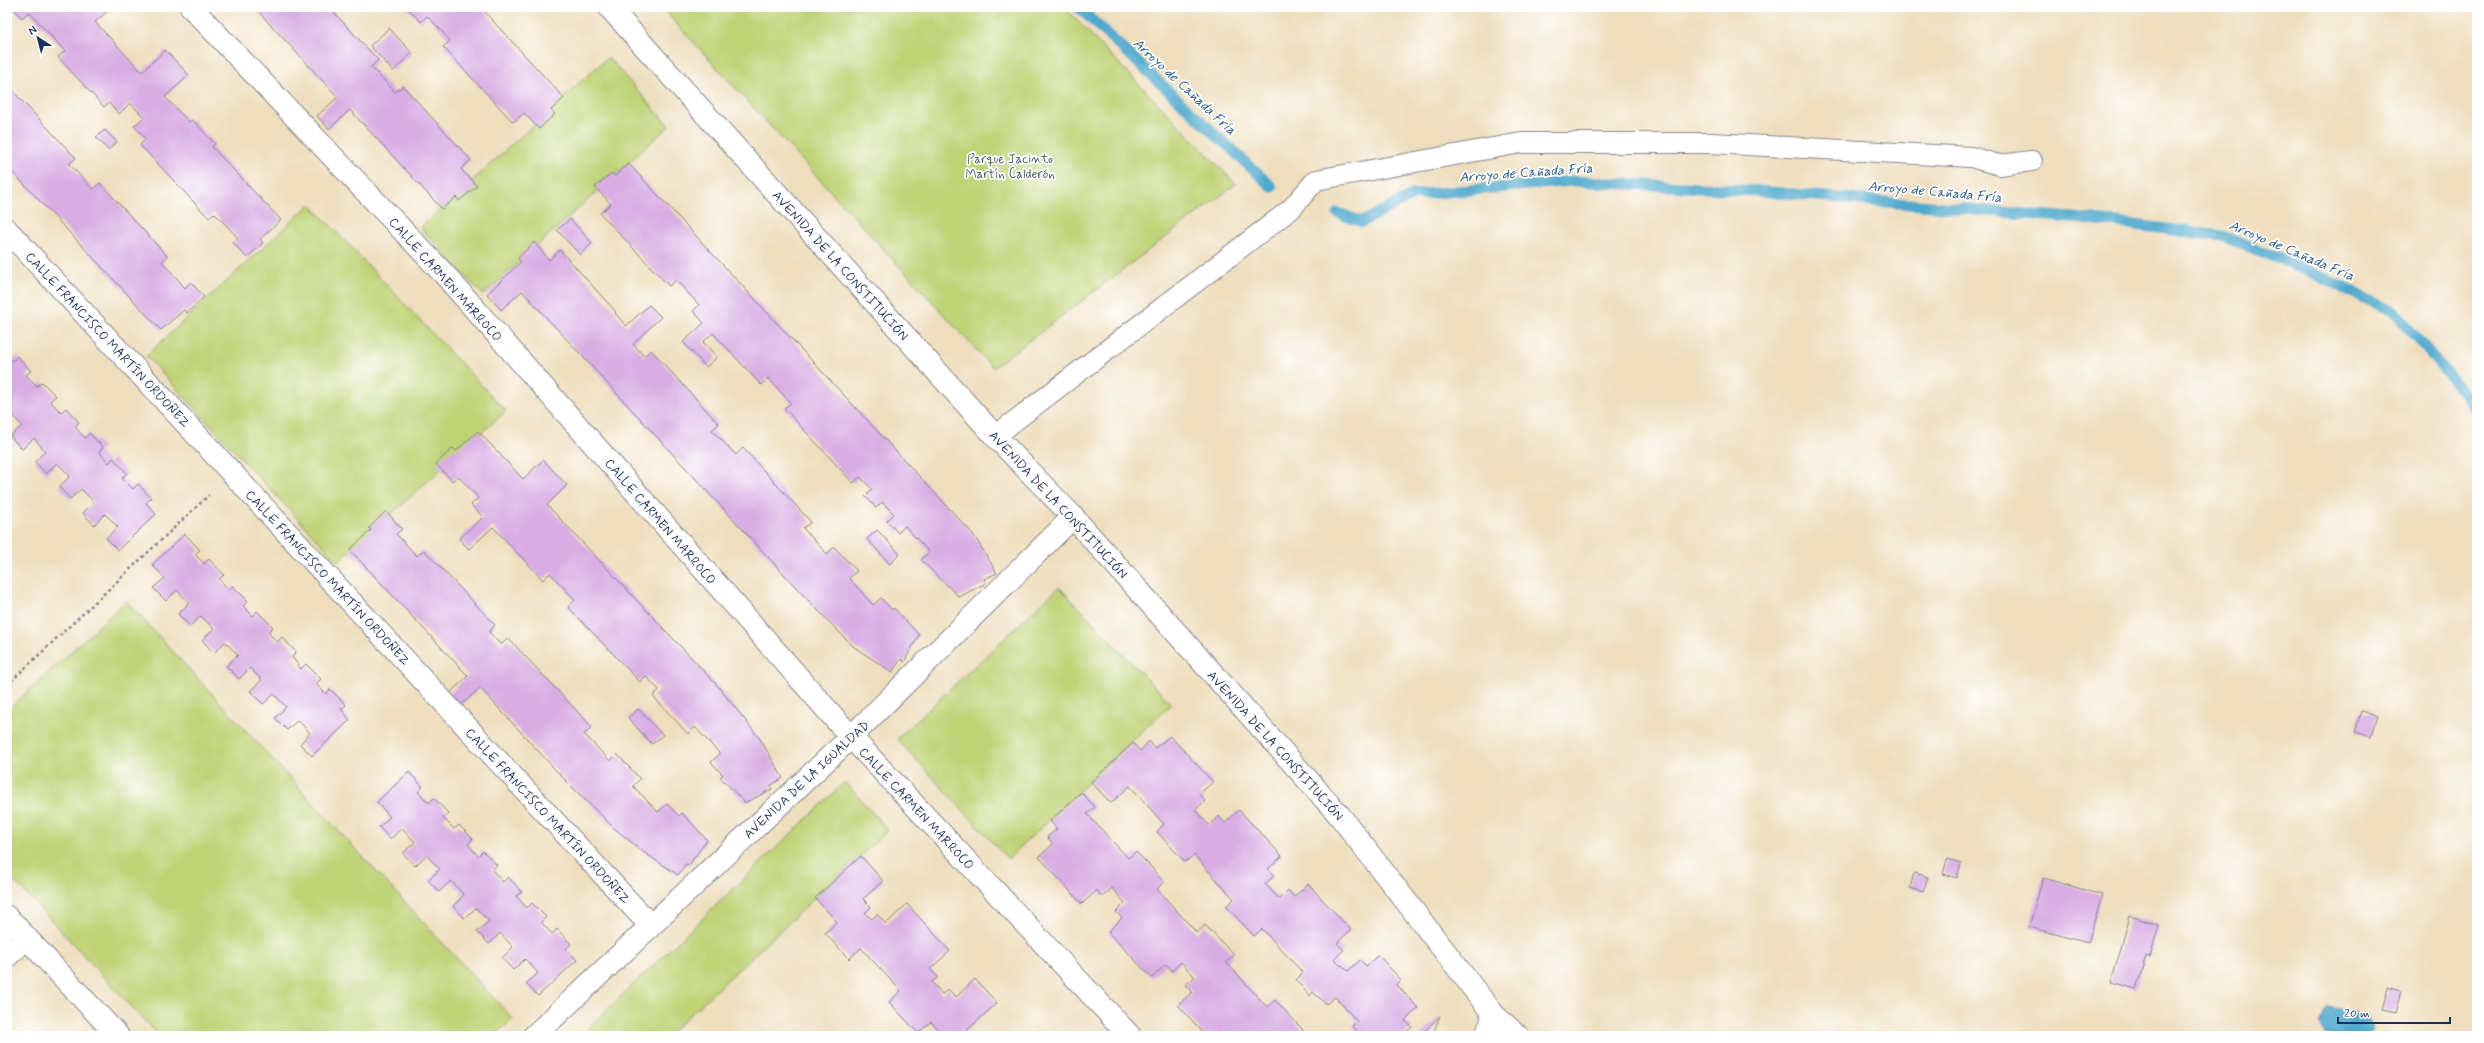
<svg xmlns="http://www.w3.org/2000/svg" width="2484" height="1043" viewBox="0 0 2484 1043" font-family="Mynerve,sans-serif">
<rect width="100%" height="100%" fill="#fff"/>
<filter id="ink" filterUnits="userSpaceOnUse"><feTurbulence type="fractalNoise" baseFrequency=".025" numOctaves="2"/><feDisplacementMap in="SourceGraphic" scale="8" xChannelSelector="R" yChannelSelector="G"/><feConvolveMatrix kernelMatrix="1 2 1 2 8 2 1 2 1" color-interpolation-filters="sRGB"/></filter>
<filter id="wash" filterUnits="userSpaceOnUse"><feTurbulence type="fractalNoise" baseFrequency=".012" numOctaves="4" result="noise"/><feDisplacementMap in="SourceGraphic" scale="16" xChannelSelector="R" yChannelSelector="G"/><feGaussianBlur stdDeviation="0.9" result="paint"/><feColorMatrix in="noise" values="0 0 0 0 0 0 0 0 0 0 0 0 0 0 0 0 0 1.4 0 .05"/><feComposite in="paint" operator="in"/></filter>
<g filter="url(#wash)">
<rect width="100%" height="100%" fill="#efdebd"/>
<g fill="#bfd376" stroke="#6d816a">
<path d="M661 7H1064L1236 184 993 368Z"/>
<path d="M608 57 669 126 483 295 420 228Z"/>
<path d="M310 204 506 411 338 562 146 356Z"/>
<path d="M1059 587 1171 704 1008 859 897 739Z"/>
<path d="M126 601 513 1019 494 1036H159L7 873V711Z"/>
<path d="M845 782 888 830 667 1036H594L587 1029Z"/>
</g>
<path fill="#50a9cd" stroke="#366c96" d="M2328 1008 2368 1015 2372 1030 2367 1036H2342L2324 1033 2320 1023Z"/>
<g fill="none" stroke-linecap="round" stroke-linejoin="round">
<g stroke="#50a9cd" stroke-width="11">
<path d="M1078 7 1272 187"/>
<path d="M1338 213 1362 222 1413 195 1573 181 1758 191 2095 220 2222 236 2300 267 2396 313 2477 409"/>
</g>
</g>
<g id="blocks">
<g fill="#d9ade4">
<path d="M12 7H112L95 22 142 72 165 50 189 75 165 97 189 122 193 120 215 144 212 147 281 220 260 239 263 243 247 258 233 243 238 238 227 226 214 213 209 218 140 145 146 139 134 126 144 117 130 103 119 114 109 103 104 107 58 57 65 51 29 12 22 18Z"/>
<path d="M254 7H329L378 60 371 67 395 92 403 86 471 160 461 169 477 186 459 201 456 197 442 209 350 110 329 129 317 116 338 97Z"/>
<path d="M406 7H480L564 98 551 110 555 114 539 129 524 113 513 122 443 47 450 41 439 28 427 16 421 22Z"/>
<path d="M389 28 412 53 393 71 370 46Z"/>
<path d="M7 85 76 158 69 164 93 189 100 183 167 256 162 262 174 275 185 288 191 282 204 297 187 313 184 310 161 330 7 166Z"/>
<path d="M105 130 117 142 108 150 96 137Z"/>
<path d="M629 164 973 534 997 573 984 579 986 583 959 597 921 560 929 552 905 526 898 533 887 521 894 514 882 502 876 508 865 496 872 489 860 477 853 483 784 408 791 403 768 378 761 385 713 333 703 342 717 357 706 367 683 342 704 323 693 311 699 305 676 280 669 286 600 213 611 204 595 187 612 173 615 176Z"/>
<path d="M570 219 592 243 580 255 557 230Z"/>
<path d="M534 242 549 260 560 250 616 312 615 313 626 326 649 305 661 317 633 344 644 356 651 350 719 424 712 430 736 455 743 448 811 522 803 528 827 554 834 547 857 571 849 578 873 605 881 598 892 610 894 608 919 635 904 662 901 659 892 672 854 647 805 597 522 291 501 310 487 294 521 262 518 258Z"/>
<path d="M7 355 13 361 17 356 31 371 26 375 37 386 42 382 56 396 50 401 61 412 66 408 79 422 75 427 85 438 89 433 103 447 99 452 109 463 113 458 127 473 122 478 133 489 138 484 151 498 146 503 156 514 118 550 106 538 118 527 105 514 94 525 83 513 94 502 81 489 70 499 59 487 70 476 57 463 46 474 35 462 45 451 34 438 22 449 10 436 22 426 10 412 7 415Z"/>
<path d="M478 431 523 479 543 460 567 485 547 505 716 684 738 711 760 739 783 778 770 786 772 789 745 803 720 777 723 775 711 762 720 754 695 727 688 734 653 696 659 690 646 676 640 682 568 607 575 600 563 587 550 573 543 580 493 527 469 549 459 539 483 517 471 505 478 498 458 476 452 481 436 464 453 448 456 451Z"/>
<path d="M386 511 402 529 396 534 417 556 424 550 495 625 489 632 501 645 508 638 592 727 584 734 610 761 617 754 640 779 633 786 658 812 667 804 679 816 682 813 707 840 689 865 686 864 678 875 642 851 614 828 564 779 480 688 459 707 448 695 468 676 350 550 371 530 369 528Z"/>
<path d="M877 530 900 554 890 564 867 539Z"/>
<path d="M185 534 200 550 195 554 204 564 209 559 224 575 219 579 229 590 233 586 248 601 243 606 253 616 257 611 273 627 268 632 277 642 282 637 296 652 292 657 301 669 306 664 321 679 316 684 326 694 330 689 346 705 341 709 350 720 312 756 300 744 310 733 298 720 287 730 275 718 286 707 274 694 263 704 250 691 262 680 250 668 239 679 226 666 238 655 225 642 214 653 202 640 214 629 201 616 190 626 178 614 189 603 177 590 166 601 153 588 165 578 152 565Z"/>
<path d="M638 709 663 735 652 744 628 718Z"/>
<path d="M2361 711 2377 715 2371 737 2355 732Z"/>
<path d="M1170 736 1213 782 1199 794 1205 801 1195 810 1209 825 1219 816 1225 823 1239 810 1282 856 1268 869 1274 876 1265 884 1279 899 1288 890 1294 897 1308 884 1351 930 1337 943 1344 950 1334 959 1341 966 1342 965 1348 971 1360 960 1366 966 1378 955 1401 980 1397 985 1418 1008 1405 1021 1412 1027 1402 1036H1361L1352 1026 1357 1021 1335 997 1326 1004 1313 992 1310 996 1296 980 1303 973 1262 929 1254 936 1226 906 1234 899 1194 855 1185 862 1157 832 1164 824 1130 786 1111 803 1091 782 1133 743 1140 751 1149 741 1155 748Z"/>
<path d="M409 772 423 787 418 792 429 803 434 798 448 813 443 818 454 829 459 825 473 839 468 844 478 856 483 851 497 865 492 870 503 882 508 877 522 892 516 896 527 908 532 903 546 917 541 922 552 934 557 929 571 944 566 949 577 960 538 996 526 984 538 973 525 959 513 970 502 958 513 947 500 933 489 944 477 932 489 921 476 908 464 918 453 906 464 895 451 881 439 892 428 880 440 869 426 855 415 866 403 853 415 842 402 828 390 839 379 827 390 817 377 802Z"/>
<path d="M1081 792 1095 807 1087 814 1128 858 1136 852 1150 866 1164 882 1157 889 1197 933 1205 925 1234 955 1226 962 1267 1007 1275 1000 1303 1030 1296 1036H1206L1178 1005 1192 992 1185 985 1195 977 1181 962 1172 971 1166 964 1152 978 1108 932 1122 918 1116 912 1125 903 1112 888 1102 897 1097 890 1082 904 1039 857 1053 844 1047 837 1057 829 1050 821Z"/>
<path d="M861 856 883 881 863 899 871 907 865 913 868 916 872 919 877 914 886 924 907 904 950 951 930 969 938 977 932 982 942 994 948 989 956 997 975 979 997 1003 961 1036H944L931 1022 918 1033 889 1002 901 991 861 948 849 959 825 933 837 922 815 898Z"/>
<path d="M1947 859 1961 863 1957 878 1943 874Z"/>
<path d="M1914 873 1928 877 1923 892 1910 888Z"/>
<path d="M2043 878 2102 895 2088 943 2029 927Z"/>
<path d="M2130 916 2159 925 2150 957 2146 956 2136 989 2111 982Z"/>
<path d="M2388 988 2401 992 2395 1012 2382 1009Z"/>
<path d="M1440 1016 1432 1036H1419Z"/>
</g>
</g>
</g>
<g filter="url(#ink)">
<use href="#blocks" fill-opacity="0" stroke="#85868e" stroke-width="1"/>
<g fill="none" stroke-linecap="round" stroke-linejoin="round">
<defs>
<path id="service" d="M995 436 1291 209 1316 180 1521 143H1711L1971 157 1999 165 2032 161"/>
<g id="minor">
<path d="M191 7 444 274 851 737 1130 1036"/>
<path d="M7 230 650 925"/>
<path d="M7 917 118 1036"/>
<path d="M7 956 26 939"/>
<path d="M1486 1036 1494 1015 1518 1036"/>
</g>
<g id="tertiary">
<path d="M609 7 995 436 1073 517 1340 816 1494 1015"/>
<path d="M534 1036 851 737 1073 517"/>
</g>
</defs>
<use href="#service" stroke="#85868e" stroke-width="22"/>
<use href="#minor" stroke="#85868e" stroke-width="24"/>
<use href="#tertiary" stroke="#85868e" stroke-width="24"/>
<path stroke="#85868e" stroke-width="2.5" stroke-dasharray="3 3" stroke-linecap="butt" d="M7 685 209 495"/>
<use href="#service" stroke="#fff" stroke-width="20"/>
<use href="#minor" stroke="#fff" stroke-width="22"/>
<use href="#tertiary" stroke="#fff" stroke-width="22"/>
</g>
</g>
<g text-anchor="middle" stroke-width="3.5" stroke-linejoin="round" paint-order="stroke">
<g font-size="13" fill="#4c6065" stroke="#fff">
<text x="1010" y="163">Parque Jacinto<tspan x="1010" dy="15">Martín Calderón</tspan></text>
</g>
<g font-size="13" fill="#1b2f5e" stroke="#fff">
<text transform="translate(841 265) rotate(48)" y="5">AVENIDA DE LA CONSTITUCIÓN</text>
<text transform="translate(446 279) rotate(48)" y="5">CALLE CARMEN MARROCO</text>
<text transform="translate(108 339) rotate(47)" y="5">CALLE FRANCISCO MARTÍN ORDOÑEZ</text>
<text transform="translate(1059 504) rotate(47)" y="5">AVENIDA DE LA CONSTITUCIÓN</text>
<text transform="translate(661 521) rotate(49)" y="5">CALLE CARMEN MARROCO</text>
<text transform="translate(328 577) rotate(47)" y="5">CALLE FRANCISCO MARTÍN ORDOÑEZ</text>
<text transform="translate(1276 745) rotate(48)" y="5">AVENIDA DE LA CONSTITUCIÓN</text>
<text transform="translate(806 779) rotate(-43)" y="5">AVENIDA DE LA IGUALDAD</text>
<text transform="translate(917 808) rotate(47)" y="5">CALLE CARMEN MARROCO</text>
<text transform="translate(548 815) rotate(47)" y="5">CALLE FRANCISCO MARTÍN ORDOÑEZ</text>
</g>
<g font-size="14" font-style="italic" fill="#30608a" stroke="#fff">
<text transform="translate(1185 86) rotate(43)" y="5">Arroyo de Cañada Fría</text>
<text transform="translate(1526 172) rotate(-4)" y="5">Arroyo de Cañada Fría</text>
<text transform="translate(1935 191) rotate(5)" y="5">Arroyo de Cañada Fría</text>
<text transform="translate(2292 250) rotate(23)" y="5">Arroyo de Cañada Fría</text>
</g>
</g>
<rect width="2484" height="1043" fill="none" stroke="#fff" stroke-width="24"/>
<g transform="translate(38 38) rotate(324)" stroke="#ffffff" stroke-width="3" paint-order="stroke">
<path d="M0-3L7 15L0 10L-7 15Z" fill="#1b2f5e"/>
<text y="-6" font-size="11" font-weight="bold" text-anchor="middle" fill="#1b2f5e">N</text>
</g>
<path d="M2338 1017v6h112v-6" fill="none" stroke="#1b2f5e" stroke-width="2"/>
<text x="2344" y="1017" font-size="12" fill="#1b2f5e" stroke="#ffffff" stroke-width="3" paint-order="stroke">20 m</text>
</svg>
